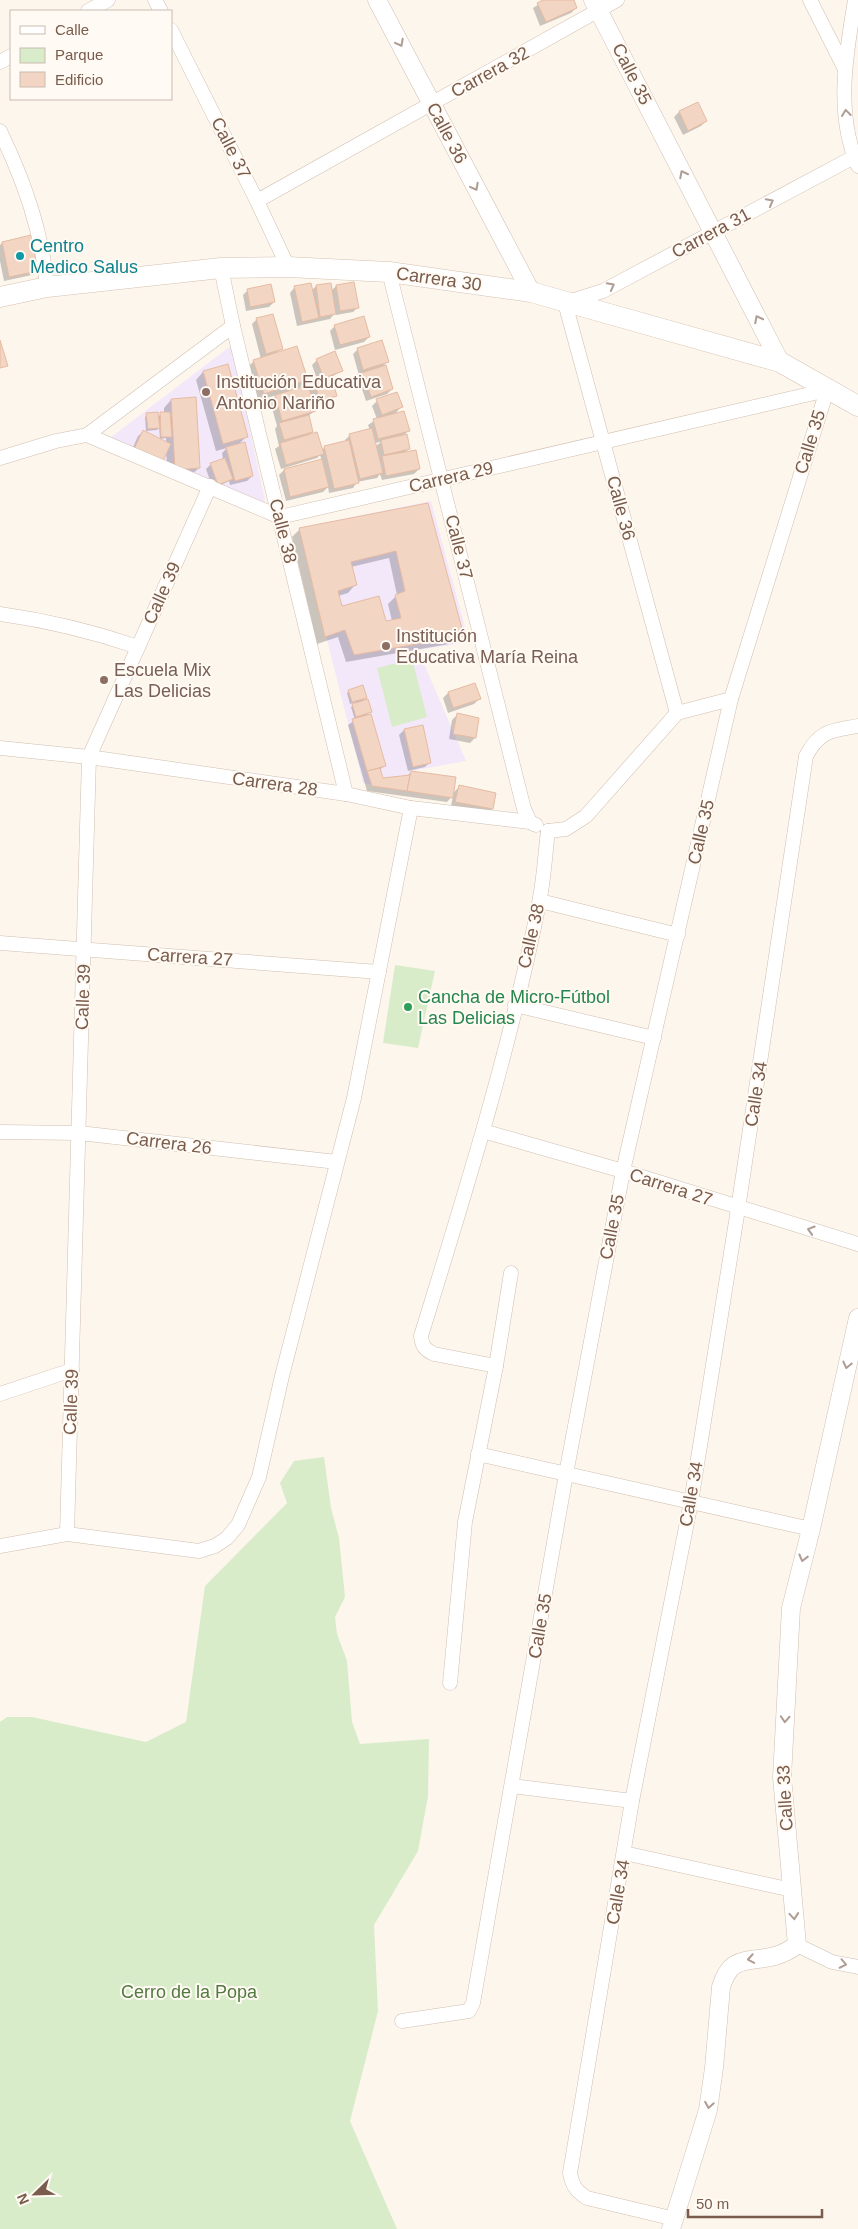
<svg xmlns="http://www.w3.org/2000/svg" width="858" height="2229" viewBox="0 0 858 2229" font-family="Helvetica,sans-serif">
<rect width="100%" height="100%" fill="#fdf6ec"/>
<g fill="#f3e8fa">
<path d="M232 345 267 510 110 438Z"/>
<path d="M431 501 469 642 418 650 466 761 411 771 402 790 363 783 299 528Z"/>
</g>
<g fill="#d8ecc9">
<path d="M412 659 427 717 392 727 377 668Z"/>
<path d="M395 965 435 971 418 1048 383 1043Z"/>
<path d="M324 1457 331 1508 339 1538 345 1597 335 1617 337 1634 347 1661 352 1722 360 1744 429 1739 428 1796 418 1851 374 1925 378 2011 350 2121 397 2229H0V1722L7 1717H32L146 1742 186 1722 205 1586 287 1503 280 1483 294 1461Z"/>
</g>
<g fill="#0003" fill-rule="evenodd">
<path d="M546 0H572L576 8 571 13 540 26 533 8Z"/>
<path d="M679 112 706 121 701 126 683 135 674 117Z"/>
<path d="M2 243 37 271 32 275 4 281 0 261V245Z"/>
<path d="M353 283 358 307 353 312 336 315 335 313 330 319 297 326 290 293 294 288 311 291 316 286 331 291 336 286Z"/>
<path d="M248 290 274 302 269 307 246 311 243 295Z"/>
<path d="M257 319 281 348 276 354 307 380 297 390 308 389 318 382 312 365 317 360 341 371 330 378 336 395 331 400 313 406 315 411 308 416 312 432 307 436 321 451 325 447 346 442 345 440 350 435 370 430 368 425 377 419 372 406 377 401 401 407 394 415 408 431 403 436 409 449 404 453 419 469 414 474 382 480 380 474 377 478 357 482 353 488 329 493 328 487 323 492 286 501 279 475 284 470 322 461 320 455 317 458 281 469 275 449 279 446 275 429 277 426 270 401 277 395 256 401 246 369 254 361 261 359 252 324ZM381 442 375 447 374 443Z"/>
<path d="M335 326 369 337 364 342 335 350 330 331Z"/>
<path d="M358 349 387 362 381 368 392 389 387 394 366 401 361 386 353 389 351 381 359 375 353 354Z"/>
<path d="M203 372 246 437 238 445 252 476 247 481 230 485 229 481 213 489 206 469 211 464 223 459 222 453 227 448 216 451 196 380Z"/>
<path d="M171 400 199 468 191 475 168 477 166 452 130 454 138 436 143 432 166 443V438L160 439 159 427 157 430 146 431 145 417 147 415 157 417 164 413V408Z"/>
<path d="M427 504 462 635 455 643 346 662 338 637 317 644 292 537 300 529ZM389 558 397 595 388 604 392 621 386 623 341 608 338 596 348 593 355 585 351 567Z"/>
<path d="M349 691 366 697 361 703 370 711 365 717 384 766 380 770 382 780 406 777 411 772 452 794 459 787 495 794 492 809 487 814 451 806 453 795 447 802 367 791 348 725 355 720 351 707 356 702 350 704 347 693Z"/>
<path d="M448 693 479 699 474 704 448 713 443 698Z"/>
<path d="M457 715 475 738 470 743 449 739 452 720Z"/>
<path d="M422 726 430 762 425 767 408 771 399 735 404 730Z"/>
</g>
<g fill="#f3d5c3" stroke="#e6bba3" fill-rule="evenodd">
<path d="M543 0H574L577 8 546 22 537 3Z"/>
<path d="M698 102 707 121 688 131 679 111Z"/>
<path d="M31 235 38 271 9 277 2 242Z"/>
<path d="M354 282 359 308 340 311 336 285Z"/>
<path d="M311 283 319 318 302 322 294 286Z"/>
<path d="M331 283 336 314 320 317 316 285Z"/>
<path d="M271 284 275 302 250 307 247 289Z"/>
<path d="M273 314 283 349 266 354 256 318Z"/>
<path d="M364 316 370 337 340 345 334 325Z"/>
<path d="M0 340 8 366 0 368Z"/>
<path d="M382 340 389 362 363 370 357 348Z"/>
<path d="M297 346 308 380 264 394 253 360Z"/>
<path d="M335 351 343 371 324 378 316 359Z"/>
<path d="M228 364 248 437 223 444 203 371Z"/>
<path d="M386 365 393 389 371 397 366 382 358 385 355 375Z"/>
<path d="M331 376 337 396 320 401 314 382Z"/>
<path d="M308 385 316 411 282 421 275 395Z"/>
<path d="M397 392 403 407 382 415 376 399Z"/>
<path d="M196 397 200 468 175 470 171 399Z"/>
<path d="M404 411 410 431 378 439 373 419Z"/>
<path d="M158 412 160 428 148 429 146 413Z"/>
<path d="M160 412H170L172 437H161Z"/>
<path d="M309 415 313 432 284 440 279 423Z"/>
<path d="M372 428 383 473 360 479 349 434Z"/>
<path d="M143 430 171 444 162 463 134 449Z"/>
<path d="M317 432 324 454 286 465 280 443Z"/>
<path d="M407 434 410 449 384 455 381 440Z"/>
<path d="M349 440 359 483 334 489 324 446Z"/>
<path d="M245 442 253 476 235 481 226 447Z"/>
<path d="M416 450 420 469 386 476 382 456Z"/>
<path d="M225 458 233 479 218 485 210 463Z"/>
<path d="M322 459 329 487 290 497 284 469Z"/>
<path d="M428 503 464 636 354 655 345 630 325 637 299 528ZM396 551 405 591 395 595 401 618 386 621 379 596 342 606 338 591 357 585 351 562Z"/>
<path d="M475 683 481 699 453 708 448 692Z"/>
<path d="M363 685 367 698 352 702 348 690Z"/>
<path d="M368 699 372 712 356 717 352 704Z"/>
<path d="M457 713 479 718 476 738 453 734Z"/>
<path d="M371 714 386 766 367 771 352 719Z"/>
<path d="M423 725 431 763 413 767 404 729Z"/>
<path d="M380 768 383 778 410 775 407 791 372 786 367 771Z"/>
<path d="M411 771 456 777 453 798 407 791Z"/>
<path d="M459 785 496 793 493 809 455 802Z"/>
</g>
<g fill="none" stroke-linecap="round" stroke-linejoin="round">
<defs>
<g id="minor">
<path d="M155 0 161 11"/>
<path d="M810 0 845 69"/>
<path d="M855 0C846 54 835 114 858 166"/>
<path d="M88 11 108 0"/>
<path d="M171 30 257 201 288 267"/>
<path d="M0 62 11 56"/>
<path d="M0 131C24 181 42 231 47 287"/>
<path d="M257 201 617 0"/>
<path d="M221 268 233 326 346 794"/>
<path d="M389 272 524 809 530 822"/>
<path d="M87 435 280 517 827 390"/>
<path d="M0 458 56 441 87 435 233 326"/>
<path d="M0 614C50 621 91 631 138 647"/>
<path d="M677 713 565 303 603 291 854 157"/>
<path d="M0 748 89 757 346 794 411 808 530 822 536 825"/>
<path d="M548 831 566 829 586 816 677 713 731 699"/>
<path d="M540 901 678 935"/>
<path d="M0 943 379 972"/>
<path d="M515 1005 654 1038"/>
<path d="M483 1131 623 1171 858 1244"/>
<path d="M0 1132 79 1133 337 1162"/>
<path d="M496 1366 434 1354C425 1350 422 1346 421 1336 465 1193 510 1050 539 903 544 879 545 855 548 831"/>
<path d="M0 1394 72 1370"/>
<path d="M478 1454 811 1529"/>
<path d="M67 1534 89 757 210 486"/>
<path d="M0 1546 67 1534 199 1551 215 1546 227 1538 238 1525 259 1477 282 1376 354 1098 411 808"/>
<path d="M450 1683 465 1522 496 1366 511 1273"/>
<path d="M512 1786 632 1801"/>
<path d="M624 1853 792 1890"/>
<path d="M797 1945 832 1962 858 1967"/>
<path d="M402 2021 469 2011 473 2003 566 1474 623 1171 731 699 827 390"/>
<path d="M675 2219 587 2198C576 2191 572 2185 570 2173L632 1801 691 1502 738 1209 806 756C820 730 831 731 858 726"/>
</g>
<g id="tertiary">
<path d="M377 0 531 292"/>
<path d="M593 0 780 362"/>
<path d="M671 2229 708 2110 714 2068 721 1987C731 1954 748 1963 775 1956 782 1954 790 1950 797 1945L782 1777 791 1608 811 1529 858 1318"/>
</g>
<path id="secondary" d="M0 297 47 287 221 268 288 267 389 272 531 292 780 362 858 406"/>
</defs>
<use href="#minor" stroke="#d1beb0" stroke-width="15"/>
<use href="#tertiary" stroke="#d1beb0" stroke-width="19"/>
<use href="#secondary" stroke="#d6c0b0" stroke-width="21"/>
<use href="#minor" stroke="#fff" stroke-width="14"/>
<use href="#tertiary" stroke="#fff" stroke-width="18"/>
<use href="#secondary" stroke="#fff" stroke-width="20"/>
</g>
<defs><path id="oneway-chevron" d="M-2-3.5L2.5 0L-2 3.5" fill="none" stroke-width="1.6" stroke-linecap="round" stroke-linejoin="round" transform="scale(1.25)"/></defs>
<g stroke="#af9d94">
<use href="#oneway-chevron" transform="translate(400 43) rotate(62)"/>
<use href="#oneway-chevron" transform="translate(846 113) rotate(-97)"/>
<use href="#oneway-chevron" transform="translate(683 174) rotate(-117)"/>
<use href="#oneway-chevron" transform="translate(475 187) rotate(62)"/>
<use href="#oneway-chevron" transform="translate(770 202) rotate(-28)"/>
<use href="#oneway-chevron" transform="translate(611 286) rotate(-28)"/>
<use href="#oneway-chevron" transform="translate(758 319) rotate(-117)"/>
<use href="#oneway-chevron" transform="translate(811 1230) rotate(-163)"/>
<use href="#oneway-chevron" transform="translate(847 1365) rotate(103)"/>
<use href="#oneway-chevron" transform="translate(803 1558) rotate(104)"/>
<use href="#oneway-chevron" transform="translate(785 1719) rotate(93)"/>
<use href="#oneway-chevron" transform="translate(794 1916) rotate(85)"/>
<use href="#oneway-chevron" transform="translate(751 1959) rotate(170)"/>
<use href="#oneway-chevron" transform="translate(843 1964) rotate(12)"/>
<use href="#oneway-chevron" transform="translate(709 2105) rotate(100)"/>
</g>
<circle fill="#0f9aa8" stroke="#fffaf3" stroke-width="2" cx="20" cy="256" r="5"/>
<g fill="#8d6e63" stroke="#fffaf3" stroke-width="2">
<circle cx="206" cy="392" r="5"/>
<circle cx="386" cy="646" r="5"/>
<circle cx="104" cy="680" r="5"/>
</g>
<circle fill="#2e9e5b" stroke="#fffaf3" stroke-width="2" cx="408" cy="1007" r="5"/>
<g text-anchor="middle" stroke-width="4" stroke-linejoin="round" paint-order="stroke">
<g font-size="18" fill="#7a5c4d" stroke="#fffaf3">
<text transform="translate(490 72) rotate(-29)" y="6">Carrera 32</text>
<text transform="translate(632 74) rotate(63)" y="6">Calle 35</text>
<text transform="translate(447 133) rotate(62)" y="6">Calle 36</text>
<text transform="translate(231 148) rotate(63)" y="6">Calle 37</text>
<text transform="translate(711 233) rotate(-28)" y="6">Carrera 31</text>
<text transform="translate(439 279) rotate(8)" y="6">Carrera 30</text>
<text transform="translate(810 442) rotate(-73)" y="6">Calle 35</text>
<text transform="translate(451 477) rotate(-13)" y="6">Carrera 29</text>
<text transform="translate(621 508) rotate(75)" y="6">Calle 36</text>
<text transform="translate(283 531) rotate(76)" y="6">Calle 38</text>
<text transform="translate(459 547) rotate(76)" y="6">Calle 37</text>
<text transform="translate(162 593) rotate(-66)" y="6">Calle 39</text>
<text transform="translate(275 784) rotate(8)" y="6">Carrera 28</text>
<text transform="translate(701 832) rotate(-77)" y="6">Calle 35</text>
<text transform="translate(531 936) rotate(-77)" y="6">Calle 38</text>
<text transform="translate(190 957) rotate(4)" y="6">Carrera 27</text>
<text transform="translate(83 997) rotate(-88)" y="6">Calle 39</text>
<text transform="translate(756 1094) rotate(-81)" y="6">Calle 34</text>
<text transform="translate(169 1143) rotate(7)" y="6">Carrera 26</text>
<text transform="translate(671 1187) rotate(18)" y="6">Carrera 27</text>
<text transform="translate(612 1227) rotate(-79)" y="6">Calle 35</text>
<text transform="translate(71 1402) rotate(-88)" y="6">Calle 39</text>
<text transform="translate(691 1494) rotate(-80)" y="6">Calle 34</text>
<text transform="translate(540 1626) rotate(-80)" y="6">Calle 35</text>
<text transform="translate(785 1798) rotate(-93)" y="6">Calle 33</text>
<text transform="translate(618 1892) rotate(-80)" y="6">Calle 34</text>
</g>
<g font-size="18" fill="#0d838f" stroke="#fffaf3" text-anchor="start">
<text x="30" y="252">Centro<tspan x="30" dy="21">Medico Salus</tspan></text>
</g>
<g font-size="18" fill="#785e54" stroke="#fffaf3" text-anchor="start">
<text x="216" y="388">Institución Educativa<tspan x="216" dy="21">Antonio Nariño</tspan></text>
<text x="396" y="642">Institución<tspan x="396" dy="21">Educativa María Reina</tspan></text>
<text x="114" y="676">Escuela Mix<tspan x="114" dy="21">Las Delicias</tspan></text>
</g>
<g font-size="18" fill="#27864d" stroke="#fffaf3" text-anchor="start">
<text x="418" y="1003">Cancha de Micro-Fútbol<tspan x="418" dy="21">Las Delicias</tspan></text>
</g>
<g font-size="18" fill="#537a41" stroke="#fffaf3">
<text x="189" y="1998">Cerro de la Popa</text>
</g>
</g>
<rect x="10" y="10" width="162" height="90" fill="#fffaf3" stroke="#cabbb1"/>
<rect x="20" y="26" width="25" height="8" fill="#ffffff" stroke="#cabbb1"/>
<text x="55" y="35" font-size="15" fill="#7a5c4d">Calle</text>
<rect x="20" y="48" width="25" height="15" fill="#d8ecc9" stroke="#cabbb1"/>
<text x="55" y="60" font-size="15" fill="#7a5c4d">Parque</text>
<rect x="20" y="72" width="25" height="15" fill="#f3d5c3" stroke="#cabbb1"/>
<text x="55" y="85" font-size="15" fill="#7a5c4d">Edificio</text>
<g transform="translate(35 2194) rotate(247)" stroke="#fffaf3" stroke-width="4" paint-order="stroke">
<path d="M0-4L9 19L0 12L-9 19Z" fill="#7a5c4d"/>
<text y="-8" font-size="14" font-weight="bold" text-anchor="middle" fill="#7a5c4d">N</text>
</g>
<path d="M688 2209v8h134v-8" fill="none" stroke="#7a5c4d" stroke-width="2.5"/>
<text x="696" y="2209" font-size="15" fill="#7a5c4d" stroke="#fffaf3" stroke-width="4" paint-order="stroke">50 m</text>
</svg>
